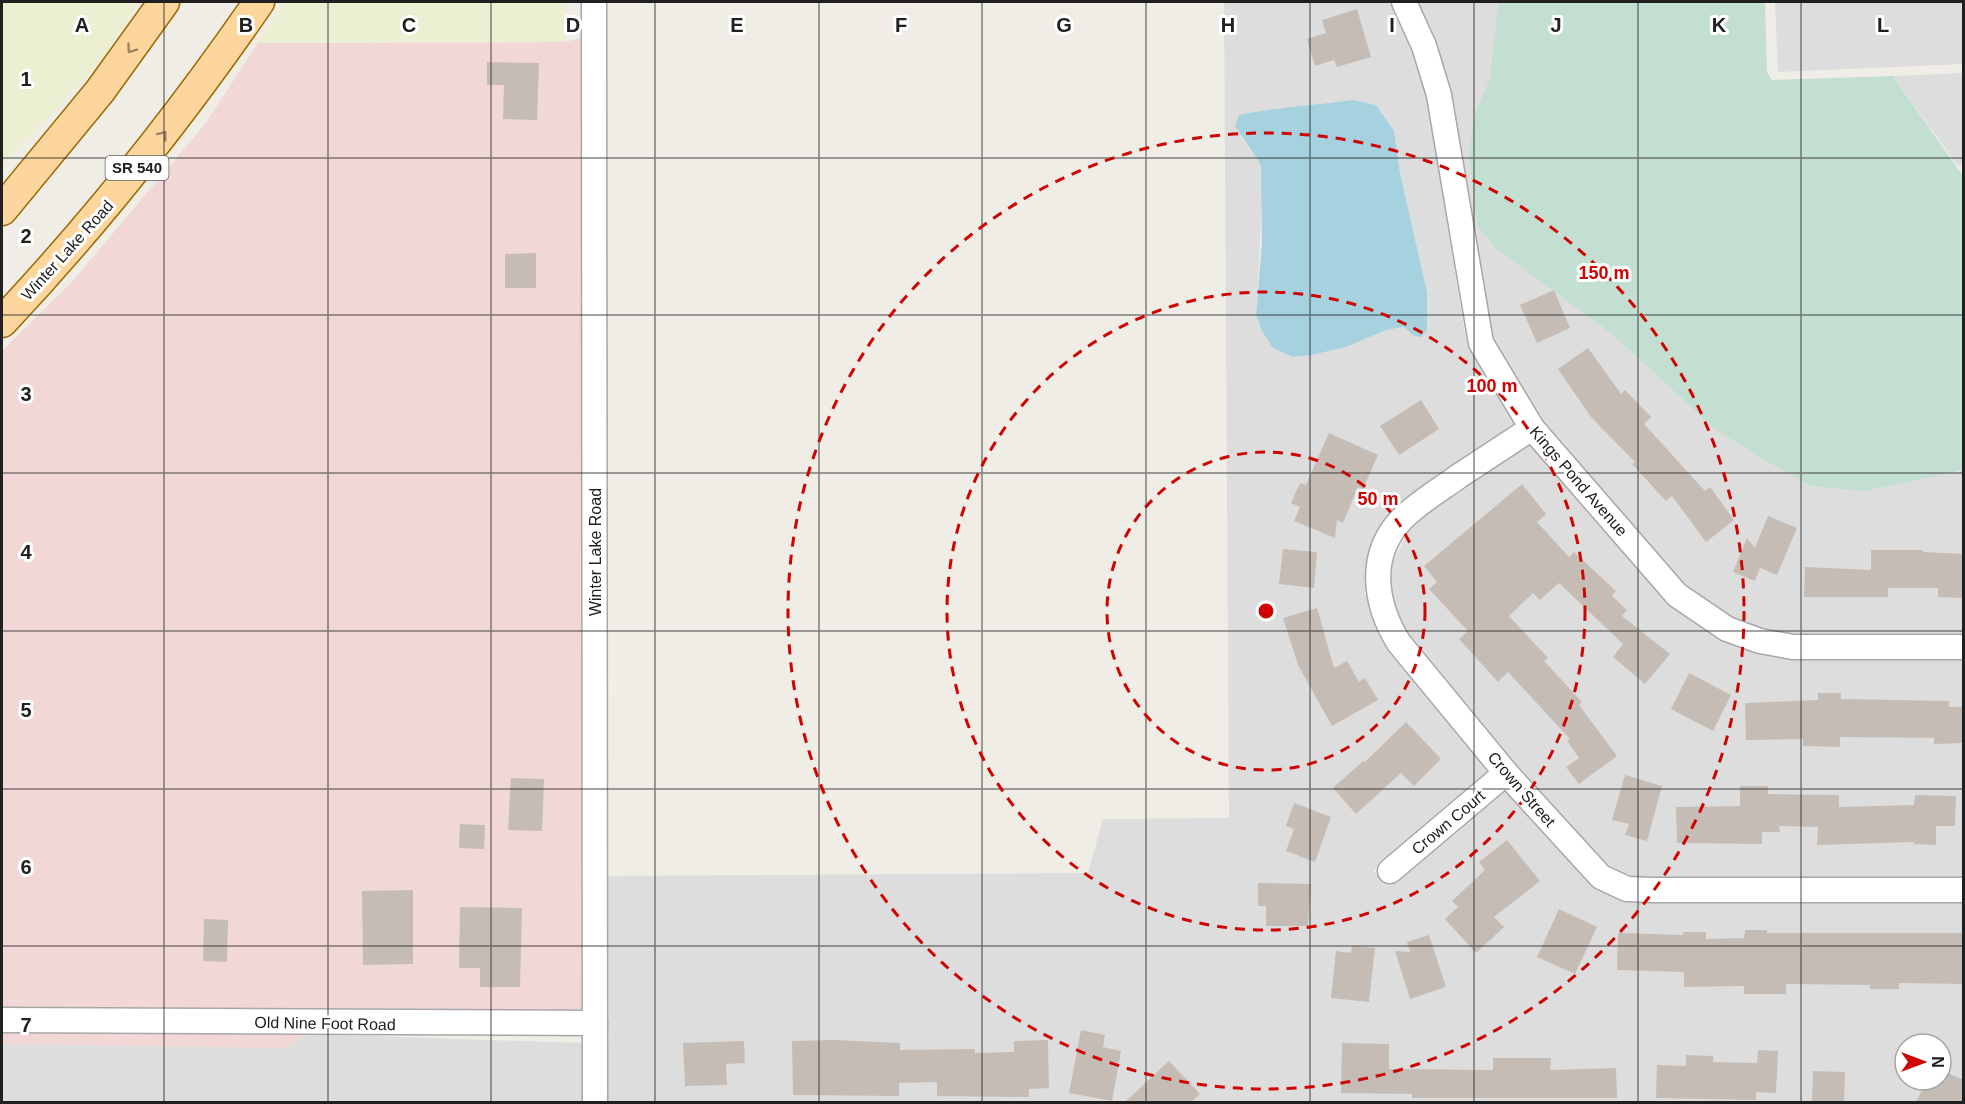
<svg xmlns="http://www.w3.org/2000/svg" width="1965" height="1104" viewBox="0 0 1965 1104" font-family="Arial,sans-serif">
<rect width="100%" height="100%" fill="#f0ede6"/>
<g fill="#dedddd" fill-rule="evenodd">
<path d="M1224 2H1390L1412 50 1427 97 1464 329 1470 348 1516 425 1376 536 1368 556 1365 593 1376 629 1389 650 1489 771 1373 871 1390 886 1505 789 1595 887 1963 901V1102H608L607 876 1088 873 1103 819 1229 818ZM1352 100 1394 131 1400 173 1427 292 1414 336 1405 327 1386 330 1346 347 1293 357 1256 315 1263 187 1261 165 1241 137 1255 112 1308 108ZM1905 1044H1941V1080H1905Z"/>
<path d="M1417 2H1498L1490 78 1474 115 1469 155 1495 248 1613 335 1716 430 1957 472 1963 470V636H1794L1763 631 1733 620 1686 587 1542 422 1493 339 1452 94 1435 42Z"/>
<path d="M1775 2H1963V64L1778 72Z"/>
<path d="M1963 73V163L1958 166 1893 76Z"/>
<path d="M1530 444 1668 602 1721 639 1963 658V879L1630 878 1609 868 1516 765 1409 637 1398 619 1390 590 1393 561 1410 528 1440 503Z"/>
<path d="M306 1034 583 1043V1102H2V1044L287 1048Z"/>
</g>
<g fill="#f1d7d5">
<path d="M582 38 583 1013 2 1009V351L71 283 205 124 258 43 565 42Z"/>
<path d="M2 1031H54L306 1034 287 1048 2 1044Z"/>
</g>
<g fill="#ecefd1">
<path d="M2 2H139L101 61 2 167Z"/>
<path d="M284 2H564L565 42 258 43Z"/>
</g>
<path fill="#c3dfd2" d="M1498 2H1765L1767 72 1772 80 1893 76 1963 176V470L1865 491 1812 486 1768 462 1716 430 1613 335 1495 248 1477 225 1469 155 1474 115 1490 78Z"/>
<path fill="#a6d1de" d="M1352 100 1376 105 1394 131 1400 173 1427 292V330L1421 337 1414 336 1404 327 1386 330 1346 347 1311 355 1293 357 1273 348 1262 331 1256 315 1262 242 1261 165 1235 126 1239 115C1275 107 1314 106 1352 100Z"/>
<g fill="#c5bdb5">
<path d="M1357 9 1371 57 1337 67 1334 60 1315 66 1307 39 1326 33 1322 20Z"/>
<path d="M487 62 539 63 537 120 503 119 504 85H487Z"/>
<path d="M536 253V288H505V254Z"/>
<path d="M1554 290 1570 328 1537 343 1520 305Z"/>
<path d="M1588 348 1621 394 1625 390 1651 417 1644 424 1705 491 1710 487 1734 520 1706 542 1672 496 1666 501 1632 464 1635 462 1591 417 1558 369Z"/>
<path d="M1421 400 1439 429 1399 455 1380 426Z"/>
<path d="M1329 433 1378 455 1363 489 1358 487 1343 523 1337 520 1335 538 1294 521 1300 507 1291 503 1300 483 1306 485Z"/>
<path d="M1522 484 1546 514 1537 522 1569 557 1574 552 1616 591 1612 596 1627 610 1622 616 1670 654 1645 684 1613 657 1623 644 1559 583 1540 600 1533 593 1509 616 1548 658 1544 661 1582 702 1579 705 1617 756 1579 784 1566 767 1579 758 1567 741 1570 739 1508 672 1498 682 1459 639 1468 631 1429 589 1437 582 1424 566Z"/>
<path d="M1768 516 1797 528 1777 575 1760 568 1755 581 1733 572 1747 538 1755 548Z"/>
<path d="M1283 549 1317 552 1314 588 1279 584Z"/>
<path d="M1871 550H1923V552L1964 554V598L1938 597V588H1888V597H1804L1805 567 1871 570Z"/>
<path d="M1317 608 1334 668 1347 661 1359 682 1365 678 1378 700 1332 726 1298 665 1283 618Z"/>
<path d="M1689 673 1731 695 1713 731 1671 709Z"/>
<path d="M1818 693H1841V699L1949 701V707H1964V743L1934 744V738L1840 737V747L1803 746V739L1746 740 1745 703 1818 700Z"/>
<path d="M1406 722 1441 759 1414 786 1401 773 1356 814 1333 788 1363 761 1365 762Z"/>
<path d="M1625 775 1662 786 1647 841 1625 835 1629 824 1612 820Z"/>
<path d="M511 778 544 779 542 831 508 830Z"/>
<path d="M1740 786H1768V794L1839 795V807L1914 805 1915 795 1956 796 1955 826H1936V845L1913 844 1914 842 1817 845 1818 827 1779 826 1780 832H1762V844L1677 843 1676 807 1740 806Z"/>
<path d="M1294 803 1331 817 1315 862 1286 851 1294 829 1286 826Z"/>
<path d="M460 824 485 825 484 849 459 848Z"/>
<path d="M1507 840 1540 881 1494 917 1504 927 1476 953 1445 919 1458 907 1452 901 1485 870 1479 862Z"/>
<path d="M1258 883 1311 884 1308 926H1266V906H1258Z"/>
<path d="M413 890V964L363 965 362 891Z"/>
<path d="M460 907 522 908 520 987H480V968H459Z"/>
<path d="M1559 909 1597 927 1575 974 1537 957Z"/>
<path d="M204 919 228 920 227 962 203 961Z"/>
<path d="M1745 930H1767V933H1963V984L1899 983V989H1870V985L1786 984V994H1744V986L1684 987V972L1617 970 1618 933 1683 935V932H1706V939L1744 938Z"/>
<path d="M1429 935 1446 987 1410 999 1395 951 1410 952 1407 942Z"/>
<path d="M1352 946 1375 948 1369 1002 1331 998 1336 951 1351 953Z"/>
<path d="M1081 1030 1105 1035 1103 1047 1121 1051 1112 1101 1069 1093Z"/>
<path d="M834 1040 900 1043V1050L975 1049V1053L1014 1052V1041L1048 1040 1049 1088 1029 1089V1097L937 1096V1082L899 1083V1096L793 1095 792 1041Z"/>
<path d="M744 1041 745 1063 726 1064 727 1085 685 1086 683 1043Z"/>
<path d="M1342 1043 1389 1044V1069L1493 1070V1058H1551L1550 1070 1616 1068 1617 1098H1412V1094L1341 1093Z"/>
<path d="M1758 1050 1778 1051 1776 1093 1756 1092V1100L1656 1098 1657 1065 1686 1066V1055L1713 1056V1062L1757 1063Z"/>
<path d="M1169 1061 1200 1094 1191 1102H1125Z"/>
<path d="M1941 1070 1964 1080V1102H1916L1927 1080H1941Z"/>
<path d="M1813 1071 1845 1072 1844 1102H1812Z"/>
</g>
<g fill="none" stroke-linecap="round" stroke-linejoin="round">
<defs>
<g id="minor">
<path d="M594 2 595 1102"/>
<path d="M1404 2 1424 46 1439 95 1481 343 1532 428 1677 595 1727 629 1760 641 1793 647H1964"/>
<path d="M1532 428C1508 444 1483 460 1459 476 1440 490 1417 503 1401 520 1367 556 1375 605 1399 643L1506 773 1601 877 1627 889 1652 890H1964"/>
<path d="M1390 871 1506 773"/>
<path d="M2 1020 595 1023"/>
</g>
<g id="major">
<path d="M2 210 100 91 164 2"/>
<path d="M2 322C96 222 181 115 259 2"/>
</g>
</defs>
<use href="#minor" stroke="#a7a7a7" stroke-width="27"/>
<use href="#major" stroke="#9b6a00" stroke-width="33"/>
<use href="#minor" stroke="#fff" stroke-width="24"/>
<use href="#major" stroke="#fdd69e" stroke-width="30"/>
</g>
<defs><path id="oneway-chevron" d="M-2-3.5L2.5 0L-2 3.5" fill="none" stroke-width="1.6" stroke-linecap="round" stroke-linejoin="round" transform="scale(1.5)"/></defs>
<g stroke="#9a8465">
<use href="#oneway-chevron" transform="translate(131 49) rotate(126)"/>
<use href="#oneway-chevron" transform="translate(163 135) rotate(-52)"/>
</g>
<path fill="none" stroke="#202020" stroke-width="1.5" stroke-opacity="0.55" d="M164 2V1102M328 2V1102M491 2V1102M655 2V1102M819 2V1102M982 2V1102M1146 2V1102M1310 2V1102M1474 2V1102M1638 2V1102M1801 2V1102M2 158H1964M2 315H1964M2 473H1964M2 631H1964M2 789H1964M2 946H1964"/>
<g fill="none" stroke="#cf0300" stroke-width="3" stroke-dasharray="10 8">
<circle cx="1266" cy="611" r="159"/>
<circle cx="1266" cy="611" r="319"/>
<circle cx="1266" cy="611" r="478"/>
</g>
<g text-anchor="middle" stroke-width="6" stroke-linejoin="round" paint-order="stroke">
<rect fill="#fff" stroke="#636363" stroke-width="1.5" x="105.5" y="156" width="63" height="24" rx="4.5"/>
<g font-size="15" font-weight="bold" fill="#202020">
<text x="137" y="173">SR 540</text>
</g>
<g font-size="16" fill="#202020" stroke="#fff">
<text transform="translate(67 250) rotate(-48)" y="6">Winter Lake Road</text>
<text transform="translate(1579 481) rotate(49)" y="6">Kings Pond Avenue</text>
<text transform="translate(595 552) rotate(-90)" y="6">Winter Lake Road</text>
<text transform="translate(1522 789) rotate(49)" y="6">Crown Street</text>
<text transform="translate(1448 822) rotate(-40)" y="6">Crown Court</text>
<text transform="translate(325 1023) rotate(1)" y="6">Old Nine Foot Road</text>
</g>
</g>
<g font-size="20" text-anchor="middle" font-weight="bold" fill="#202020" stroke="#fff" stroke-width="6" stroke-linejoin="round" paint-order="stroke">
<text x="82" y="32">A</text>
<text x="246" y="32">B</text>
<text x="409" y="32">C</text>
<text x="573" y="32">D</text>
<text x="737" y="32">E</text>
<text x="901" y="32">F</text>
<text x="1064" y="32">G</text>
<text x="1228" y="32">H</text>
<text x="1392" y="32">I</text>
<text x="1556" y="32">J</text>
<text x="1719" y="32">K</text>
<text x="1883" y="32">L</text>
<text x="26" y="86">1</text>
<text x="26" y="243">2</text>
<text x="26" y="401">3</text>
<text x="26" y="559">4</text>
<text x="26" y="717">5</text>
<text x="26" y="874">6</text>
<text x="26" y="1032">7</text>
</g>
<circle cx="1266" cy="611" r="9" fill="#cf0300" stroke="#fff" stroke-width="3"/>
<g font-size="18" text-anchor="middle" font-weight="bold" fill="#cf0300" stroke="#fff" stroke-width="6" stroke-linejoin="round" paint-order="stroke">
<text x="1604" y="279">150 m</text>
<text x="1492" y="392">100 m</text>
<text x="1378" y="505">50 m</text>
</g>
<rect width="1965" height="1104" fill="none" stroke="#202020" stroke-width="6"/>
<g transform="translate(1923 1062) rotate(90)"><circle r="28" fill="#ffffff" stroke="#a6a6a6" stroke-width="1.5"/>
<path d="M0-4.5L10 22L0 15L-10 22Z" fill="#cf0300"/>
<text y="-9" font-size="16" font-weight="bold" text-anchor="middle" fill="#202020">N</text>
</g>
</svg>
